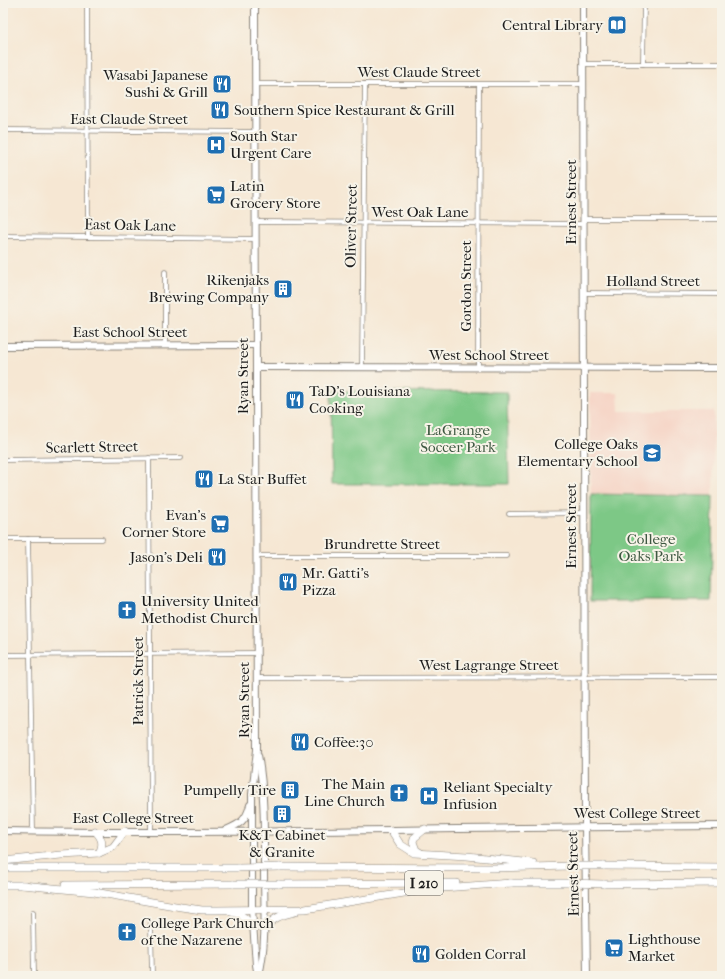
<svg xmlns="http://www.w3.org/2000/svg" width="725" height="979" viewBox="0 0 725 979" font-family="'IM FELL French Canon',serif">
<rect width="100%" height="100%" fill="#f7f3e8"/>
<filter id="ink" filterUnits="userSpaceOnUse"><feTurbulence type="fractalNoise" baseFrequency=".025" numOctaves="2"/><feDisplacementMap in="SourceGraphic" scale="8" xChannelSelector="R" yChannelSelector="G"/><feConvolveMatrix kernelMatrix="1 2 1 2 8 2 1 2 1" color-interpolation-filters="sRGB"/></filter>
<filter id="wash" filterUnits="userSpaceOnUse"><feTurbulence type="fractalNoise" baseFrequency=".012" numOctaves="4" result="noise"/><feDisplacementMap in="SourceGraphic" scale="16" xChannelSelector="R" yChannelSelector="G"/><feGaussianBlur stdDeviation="0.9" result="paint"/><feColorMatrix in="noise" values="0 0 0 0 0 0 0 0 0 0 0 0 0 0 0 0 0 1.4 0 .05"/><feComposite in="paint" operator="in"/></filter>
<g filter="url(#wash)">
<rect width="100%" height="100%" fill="#f6e7d3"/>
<path fill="#f6d2c3" d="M590 393H618L619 411H714L713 496 591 494Z"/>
<g fill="#7dc886" stroke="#4c7251">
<path d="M331 391 507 392 509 484H332Z"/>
<path d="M591 494 713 496 711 601H590Z"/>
</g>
</g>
<g filter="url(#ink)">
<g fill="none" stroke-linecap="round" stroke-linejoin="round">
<defs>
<g id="street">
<path d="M87 3 88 237"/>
<path d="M583 64H722"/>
<path d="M643 64 644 3"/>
<path d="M3 65 4 3"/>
<path d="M256 84H583"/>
<path d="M3 130 256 132"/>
<path d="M584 219H722"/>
<path d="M256 222 584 224"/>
<path d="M3 236 256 239"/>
<path d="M165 272V345"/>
<path d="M584 293 722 294"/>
<path d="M362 367 365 84"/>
<path d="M478 368 479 85"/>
<path d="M149 458 151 831"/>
<path d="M3 460 181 458"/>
<path d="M509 514 584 513"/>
<path d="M3 539H102"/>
<path d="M28 539 33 831"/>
<path d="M257 556H507"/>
<path d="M3 655 257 653"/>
<path d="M257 678 722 677"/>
<path d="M33 912 34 976"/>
<path d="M151 924 152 976"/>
</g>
<g id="secondary">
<path d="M255 3 257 750 252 794V909L256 965 258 976"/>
<path d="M583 3 585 826 587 976"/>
<path d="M3 346 256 345"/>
<path d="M256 367 722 368"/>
<path d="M258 755C265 793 264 832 264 871 264 904 267 943 259 975"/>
<path d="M226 830C240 824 246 821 250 805"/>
<path d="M3 831C243 835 482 827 722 826"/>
</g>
<g id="highway">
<path d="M391 830 400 844 414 853 467 856 533 863"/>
<path d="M95 831C102 838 104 844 99 853"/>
<path d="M421 853 416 850 413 842 414 838 425 829"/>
<path d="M3 861 61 855 99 853 113 847 125 831"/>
<path d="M603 866 722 867"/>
<path d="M279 867 493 868 569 866"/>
<path d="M3 868H239"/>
<path d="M509 883H569"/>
<path d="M278 884 456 883"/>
<path d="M603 884 722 883"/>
<path d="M3 885H26"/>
<path d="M22 885 94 892 181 907 202 910H217L305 909 429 889 511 883"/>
<path d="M65 885 234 884"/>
<path d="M231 912C242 914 247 919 254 928"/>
<path d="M264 930C272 918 281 915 295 912"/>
</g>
</defs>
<use href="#street" stroke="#898278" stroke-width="5.5"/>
<use href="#secondary" stroke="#898278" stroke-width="8"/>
<use href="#highway" stroke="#898278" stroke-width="8"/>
<use href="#street" stroke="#fff" stroke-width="4"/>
<use href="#secondary" stroke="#fff" stroke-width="6"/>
<use href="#highway" stroke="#fff" stroke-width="7"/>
<defs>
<g id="highway-bridge">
<path d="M569 866H603"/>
<path d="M239 868 279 867"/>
<path d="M569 883 603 884"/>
<path d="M234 884H278"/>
</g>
</defs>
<use href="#highway-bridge" stroke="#898278" stroke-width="8" stroke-linecap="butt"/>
<use href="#highway-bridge" stroke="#fff" stroke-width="7"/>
</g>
</g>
<defs>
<symbol id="library-square" viewBox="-11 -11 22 22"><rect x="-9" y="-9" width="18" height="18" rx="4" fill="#1f6fb2" stroke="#f7f3e8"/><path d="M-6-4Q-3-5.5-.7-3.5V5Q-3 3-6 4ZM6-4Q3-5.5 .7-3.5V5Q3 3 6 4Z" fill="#fff"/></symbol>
<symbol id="restaurant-square" viewBox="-11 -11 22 22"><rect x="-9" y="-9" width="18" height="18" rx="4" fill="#1f6fb2" stroke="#f7f3e8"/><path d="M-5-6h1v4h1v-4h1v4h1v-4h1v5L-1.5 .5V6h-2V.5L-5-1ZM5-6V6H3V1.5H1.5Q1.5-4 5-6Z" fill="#fff"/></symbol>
<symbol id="hospital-square" viewBox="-11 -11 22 22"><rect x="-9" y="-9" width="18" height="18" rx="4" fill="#1f6fb2" stroke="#f7f3e8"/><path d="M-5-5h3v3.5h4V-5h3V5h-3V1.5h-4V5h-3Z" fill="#fff"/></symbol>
<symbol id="supermarket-square" viewBox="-11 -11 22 22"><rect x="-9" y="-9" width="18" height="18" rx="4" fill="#1f6fb2" stroke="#f7f3e8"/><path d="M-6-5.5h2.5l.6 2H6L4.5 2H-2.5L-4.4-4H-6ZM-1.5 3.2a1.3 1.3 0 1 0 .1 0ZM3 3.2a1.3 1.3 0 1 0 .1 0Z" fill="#fff"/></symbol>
<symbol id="building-square" viewBox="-11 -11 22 22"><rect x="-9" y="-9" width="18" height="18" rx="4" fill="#1f6fb2" stroke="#f7f3e8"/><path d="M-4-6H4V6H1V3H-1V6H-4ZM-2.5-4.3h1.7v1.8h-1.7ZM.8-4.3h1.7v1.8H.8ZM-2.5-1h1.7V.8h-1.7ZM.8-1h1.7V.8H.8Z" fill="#fff"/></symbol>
<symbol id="school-square" viewBox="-11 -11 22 22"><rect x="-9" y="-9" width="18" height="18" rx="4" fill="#1f6fb2" stroke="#f7f3e8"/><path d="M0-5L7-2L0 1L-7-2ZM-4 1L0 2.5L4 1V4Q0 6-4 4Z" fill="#fff"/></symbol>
<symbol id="church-square" viewBox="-11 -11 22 22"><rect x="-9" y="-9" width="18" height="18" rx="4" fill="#1f6fb2" stroke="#f7f3e8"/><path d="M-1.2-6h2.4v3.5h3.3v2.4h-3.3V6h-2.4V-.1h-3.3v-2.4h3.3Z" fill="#fff"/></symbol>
</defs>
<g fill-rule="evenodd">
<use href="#library-square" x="606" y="14" width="22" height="22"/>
<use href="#restaurant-square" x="211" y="73" width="22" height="22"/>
<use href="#restaurant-square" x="209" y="99" width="22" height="22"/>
<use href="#hospital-square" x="205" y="134" width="22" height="22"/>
<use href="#supermarket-square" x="205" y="184" width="22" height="22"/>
<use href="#building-square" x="272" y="278" width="22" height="22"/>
<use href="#restaurant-square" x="284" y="389" width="22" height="22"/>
<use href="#school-square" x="641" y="442" width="22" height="22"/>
<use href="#restaurant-square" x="193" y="468" width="22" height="22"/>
<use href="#supermarket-square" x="209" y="513" width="22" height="22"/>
<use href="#restaurant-square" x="206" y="546" width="22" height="22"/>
<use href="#restaurant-square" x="277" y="571" width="22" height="22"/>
<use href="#church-square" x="116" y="599" width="22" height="22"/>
<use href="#restaurant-square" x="289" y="731" width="22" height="22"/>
<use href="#building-square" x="279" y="779" width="22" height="22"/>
<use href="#church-square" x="388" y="782" width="22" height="22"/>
<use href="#hospital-square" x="418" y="785" width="22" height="22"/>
<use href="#building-square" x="271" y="803" width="22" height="22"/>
<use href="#church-square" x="116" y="921" width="22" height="22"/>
<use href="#supermarket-square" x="603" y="937" width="22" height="22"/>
<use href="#restaurant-square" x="410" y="943" width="22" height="22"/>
</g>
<g text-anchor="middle" stroke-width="4" stroke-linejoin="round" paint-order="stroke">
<rect fill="#f7f3e8" stroke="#5e5c59" stroke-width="1" x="405" y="871" width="38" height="24" rx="3"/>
<g font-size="14" font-weight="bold" fill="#1c1c1c">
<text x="424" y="888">I 210</text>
</g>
<g font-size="15" fill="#1c1c1c" stroke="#f7f3e8" text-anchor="start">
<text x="603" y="30" text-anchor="end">Central Library</text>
<text x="208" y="80" text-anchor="end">Wasabi Japanese<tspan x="208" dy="17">Sushi &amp; Grill</tspan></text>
<text x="234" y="115">Southern Spice Restaurant &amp; Grill</text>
<text x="230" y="141">South Star<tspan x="230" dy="17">Urgent Care</tspan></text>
<text x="230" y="191">Latin<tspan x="230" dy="17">Grocery Store</tspan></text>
<text x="269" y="285" text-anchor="end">Rikenjaks<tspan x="269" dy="17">Brewing Company</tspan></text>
<text x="309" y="396">TaD's Louisiana<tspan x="309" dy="17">Cooking</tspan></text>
<text x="638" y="449" text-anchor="end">College Oaks<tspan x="638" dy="17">Elementary School</tspan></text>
<text x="218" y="484">La Star Buffet</text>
<text x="206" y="520" text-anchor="end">Evan's<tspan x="206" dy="17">Corner Store</tspan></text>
<text x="203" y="562" text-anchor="end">Jason's Deli</text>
<text x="302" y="578">Mr. Gatti's<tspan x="302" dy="17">Pizza</tspan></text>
<text x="141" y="606">University United<tspan x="141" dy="17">Methodist Church</tspan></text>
<text x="314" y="747">Coffee:30</text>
<text x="385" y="789" text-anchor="end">The Main<tspan x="385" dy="17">Line Church</tspan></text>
<text x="443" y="792">Reliant Specialty<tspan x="443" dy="17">Infusion</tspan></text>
<text x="276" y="795" text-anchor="end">Pumpelly Tire</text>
<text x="282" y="840" text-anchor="middle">K&amp;T Cabinet<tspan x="282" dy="17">&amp; Granite</tspan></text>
<text x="141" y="928">College Park Church<tspan x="141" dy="17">of the Nazarene</tspan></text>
<text x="628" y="944">Lighthouse<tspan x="628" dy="17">Market</tspan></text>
<text x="435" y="959">Golden Corral</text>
</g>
<g font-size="15" fill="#1c1c1c" stroke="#f7f3e8">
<text x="419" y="77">West Claude Street</text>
<text x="129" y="124">East Claude Street</text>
<text transform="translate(571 202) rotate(-90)" y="5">Ernest Street</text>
<text x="420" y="217">West Oak Lane</text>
<text transform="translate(130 225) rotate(1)" y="5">East Oak Lane</text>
<text transform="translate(351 226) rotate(-89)" y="5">Oliver Street</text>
<text x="653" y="286">Holland Street</text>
<text transform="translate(466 286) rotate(-90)" y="5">Gordon Street</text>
<text x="130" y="337">East School Street</text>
<text x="489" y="360">West School Street</text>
<text transform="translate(243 376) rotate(-90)" y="5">Ryan Street</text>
<text transform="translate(92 447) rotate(-1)" y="5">Scarlett Street</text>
<text transform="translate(571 526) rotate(-90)" y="5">Ernest Street</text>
<text x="382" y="549">Brundrette Street</text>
<text x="489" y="670">West Lagrange Street</text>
<text transform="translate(138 681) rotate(-90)" y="5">Patrick Street</text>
<text transform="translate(244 700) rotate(-90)" y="5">Ryan Street</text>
<text x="637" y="818">West College Street</text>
<text x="133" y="823">East College Street</text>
<text transform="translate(573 874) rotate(-91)" y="5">Ernest Street</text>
</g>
<g font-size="15" fill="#3e5841" stroke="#f7f3e8">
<text x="458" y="435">LaGrange<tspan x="458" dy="17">Soccer Park</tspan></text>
<text x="651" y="544">College<tspan x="651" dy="17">Oaks Park</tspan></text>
</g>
</g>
<rect width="725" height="979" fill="none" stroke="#f7f3e8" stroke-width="16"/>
</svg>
